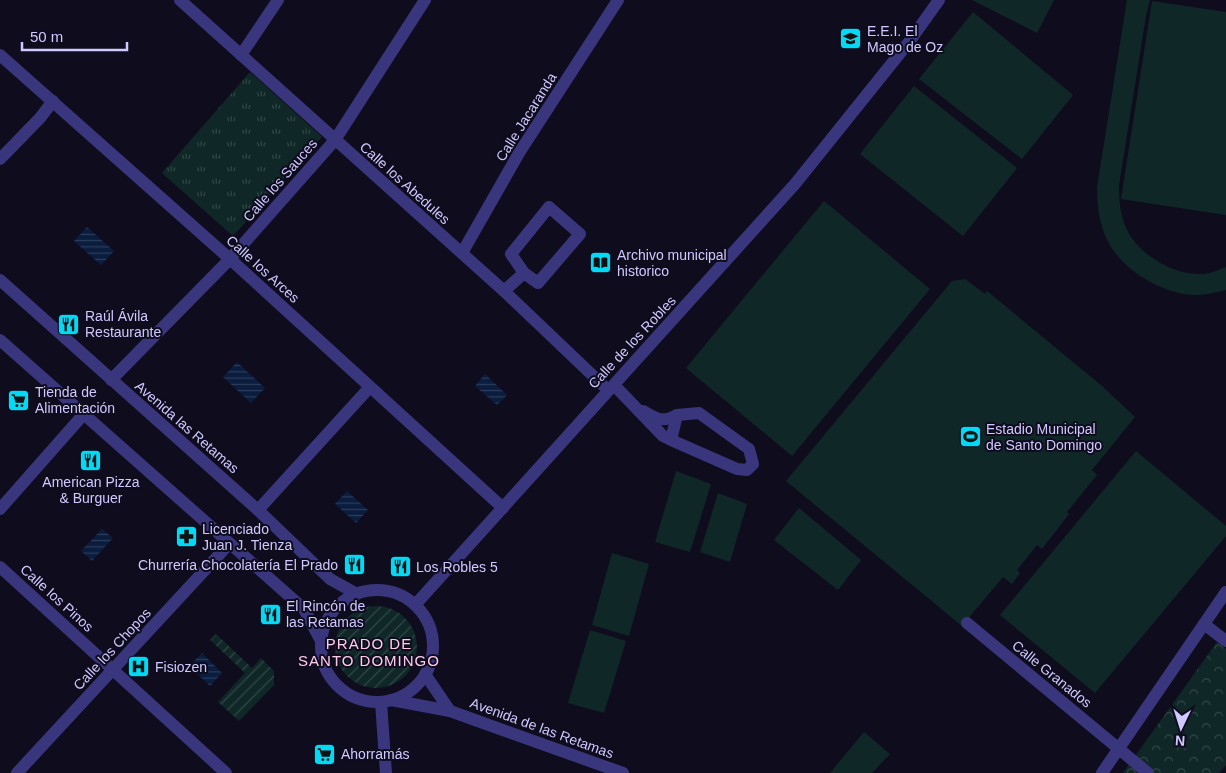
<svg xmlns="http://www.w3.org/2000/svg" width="1226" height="773" viewBox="0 0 1226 773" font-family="Helvetica,sans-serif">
<defs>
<pattern id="grass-tufts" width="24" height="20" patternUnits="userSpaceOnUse" patternTransform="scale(1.25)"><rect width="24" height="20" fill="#0f2827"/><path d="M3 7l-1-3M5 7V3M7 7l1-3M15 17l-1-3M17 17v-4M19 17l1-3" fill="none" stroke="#314647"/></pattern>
<pattern id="park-crowns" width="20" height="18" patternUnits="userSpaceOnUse" patternTransform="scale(1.25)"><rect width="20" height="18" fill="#0f2827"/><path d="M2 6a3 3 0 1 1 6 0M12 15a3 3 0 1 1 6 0" fill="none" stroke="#314647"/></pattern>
<pattern id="garden-furrows" width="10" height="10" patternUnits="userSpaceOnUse" patternTransform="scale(1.25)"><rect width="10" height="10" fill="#0f2827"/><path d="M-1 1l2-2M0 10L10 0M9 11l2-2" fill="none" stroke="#314647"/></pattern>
<pattern id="water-rules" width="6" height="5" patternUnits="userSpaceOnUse" patternTransform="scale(1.25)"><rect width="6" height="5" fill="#0a1d3e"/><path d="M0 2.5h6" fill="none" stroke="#2d3c5b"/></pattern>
</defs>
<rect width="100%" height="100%" fill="#0f0c1e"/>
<path fill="url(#grass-tufts)" d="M250 72 322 137 233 236 162 173Z"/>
<path fill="url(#park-crowns)" d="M1217 642 1226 649V765L1219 773H1123Z"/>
<g fill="url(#garden-furrows)">
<circle cx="376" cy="647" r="41"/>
<path d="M216 634 252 668 261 658 274 671V685L239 721 218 702 245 673 210 640Z"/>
</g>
<g fill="#0f2827">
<path d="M972 0H1054L1037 33Z"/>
<path d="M1127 0H1150L1146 16 1119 185C1119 201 1120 215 1127 230 1140 256 1175 276 1204 274 1211 273 1219 270 1226 267V290C1213 293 1198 297 1184 294 1156 289 1127 271 1111 247 1100 230 1097 207 1097 187Z"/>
<path d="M1152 1 1226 12V215L1121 199Z"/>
<path d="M973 12 1073 95 1022 159 919 79Z"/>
<path d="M914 86 1017 168 963 236 860 154Z"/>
<path d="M824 201 930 289 792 456 686 368Z"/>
<path d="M965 279 985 294 987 291 1102 386 1135 417 1092 470 1097 475 1067 512 1069 514 1042 549 1037 545 1017 570 1020 573 1012 584 1003 577 962 626 786 481 952 281Z"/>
<path d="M1136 451 1226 526V536L1095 693 1000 615Z"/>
<path d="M676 471 711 484 690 552 655 542Z"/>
<path d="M718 493 747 504 730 562 700 552Z"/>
<path d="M799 508 861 560 838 590 774 540Z"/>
<path d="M612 553 649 564 629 636 592 625Z"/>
<path d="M590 630 626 641 604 713 568 703Z"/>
<path d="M864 732 890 754 872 773H830Z"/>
</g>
<g fill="url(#water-rules)">
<path d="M87 227 114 251 101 265 74 241Z"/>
<path d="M237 362 265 388 251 403 223 377Z"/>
<path d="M485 374 507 395 497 405 475 386Z"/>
<path d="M347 491 368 510 356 523 335 504Z"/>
<path d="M102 529 113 538 92 561 81 551Z"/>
<path d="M202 653 222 673 210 686 189 666Z"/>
</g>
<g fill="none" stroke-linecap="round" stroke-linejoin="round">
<g stroke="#39367d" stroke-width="12">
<path d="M180 0 504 291 608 390"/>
<path d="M0 55 230 259 503 508"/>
<path d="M241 55 278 0"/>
<path d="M0 159 40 118 53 101"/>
<path d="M462 253 519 153 618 0"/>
<path d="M0 280 258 510 330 579 357 594"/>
<path d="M504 291 524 273 538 283 580 234 549 207 511 254 524 273"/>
<path d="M0 340 304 609 321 641"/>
<path d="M111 380 230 259 335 140 425 0"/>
<path d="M614 385 663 436 671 440 737 469 747 470 753 464 749 449 699 413 677 415 671 440"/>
<path d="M643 411C657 419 662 423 677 415"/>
<path d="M0 509 83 415"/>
<path d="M258 510 370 387"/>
<path d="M0 567 226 773"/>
<circle cx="377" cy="646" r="56"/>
<path d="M415 605 795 184 909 42 939 0"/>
<path d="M967 623 1148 773"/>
<path d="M1204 624 1226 641"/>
<path d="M425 674 450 711"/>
<path d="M391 700 450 711 623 773"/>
<path d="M381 702 386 773"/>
<path d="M17 773 229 544"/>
<path d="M1102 773 1226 592"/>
</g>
</g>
<defs>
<symbol id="school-square" viewBox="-11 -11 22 22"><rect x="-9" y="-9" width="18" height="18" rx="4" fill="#00daf4" stroke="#0f0c1e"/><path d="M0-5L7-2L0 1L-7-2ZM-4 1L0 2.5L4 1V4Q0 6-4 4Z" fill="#111"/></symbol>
<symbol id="library-square" viewBox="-11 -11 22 22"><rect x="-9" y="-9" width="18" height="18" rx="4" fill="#00daf4" stroke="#0f0c1e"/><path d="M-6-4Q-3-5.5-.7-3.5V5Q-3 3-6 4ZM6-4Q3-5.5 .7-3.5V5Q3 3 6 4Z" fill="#111"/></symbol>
<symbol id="restaurant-square" viewBox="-11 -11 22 22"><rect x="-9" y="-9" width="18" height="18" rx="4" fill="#00daf4" stroke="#0f0c1e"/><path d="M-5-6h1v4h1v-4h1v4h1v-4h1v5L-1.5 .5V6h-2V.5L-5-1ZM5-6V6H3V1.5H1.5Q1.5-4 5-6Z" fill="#111"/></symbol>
<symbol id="supermarket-square" viewBox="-11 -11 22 22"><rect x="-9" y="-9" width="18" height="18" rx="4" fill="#00daf4" stroke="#0f0c1e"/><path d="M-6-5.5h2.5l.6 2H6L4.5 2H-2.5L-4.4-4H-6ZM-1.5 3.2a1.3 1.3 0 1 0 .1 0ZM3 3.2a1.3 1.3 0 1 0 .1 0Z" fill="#111"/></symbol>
<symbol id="stadium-square" viewBox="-11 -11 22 22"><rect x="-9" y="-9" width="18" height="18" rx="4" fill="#00daf4" stroke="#0f0c1e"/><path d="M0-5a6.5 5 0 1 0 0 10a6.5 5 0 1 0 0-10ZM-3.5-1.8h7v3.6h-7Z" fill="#111"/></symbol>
<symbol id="pharmacy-square" viewBox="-11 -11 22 22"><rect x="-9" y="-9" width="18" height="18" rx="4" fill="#00daf4" stroke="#0f0c1e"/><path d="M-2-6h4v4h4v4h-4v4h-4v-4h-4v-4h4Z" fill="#111"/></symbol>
<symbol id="hospital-square" viewBox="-11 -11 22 22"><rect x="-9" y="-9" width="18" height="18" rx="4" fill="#00daf4" stroke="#0f0c1e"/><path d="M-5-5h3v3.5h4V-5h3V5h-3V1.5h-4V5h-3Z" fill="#111"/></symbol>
</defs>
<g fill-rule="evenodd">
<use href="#school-square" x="838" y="26" width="25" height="25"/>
<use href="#library-square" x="588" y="250" width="25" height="25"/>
<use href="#restaurant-square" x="56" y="312" width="25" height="25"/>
<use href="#supermarket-square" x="6" y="388" width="25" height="25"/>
<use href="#stadium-square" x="958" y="424" width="25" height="25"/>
<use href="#restaurant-square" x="78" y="448" width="25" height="25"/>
<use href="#pharmacy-square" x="174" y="524" width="25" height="25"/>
<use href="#restaurant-square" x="342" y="552" width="25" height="25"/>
<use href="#restaurant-square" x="388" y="554" width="25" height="25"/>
<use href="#restaurant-square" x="258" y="602" width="25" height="25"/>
<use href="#hospital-square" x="126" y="654" width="25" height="25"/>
<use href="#supermarket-square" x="312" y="742" width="25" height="25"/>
</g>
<g text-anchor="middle" stroke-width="4" stroke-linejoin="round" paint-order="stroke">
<g font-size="14" fill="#cfc9ff" stroke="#0f0c1e" text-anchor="start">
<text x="867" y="36">E.E.I. El<tspan x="867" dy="16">Mago de Oz</tspan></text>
<text x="617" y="260">Archivo municipal<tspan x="617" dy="16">historico</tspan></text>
<text x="85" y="321">Raúl Ávila<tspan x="85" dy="16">Restaurante</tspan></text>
<text x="35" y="397">Tienda de<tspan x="35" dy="16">Alimentación</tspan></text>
<text x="986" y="434">Estadio Municipal<tspan x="986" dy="16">de Santo Domingo</tspan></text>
<text x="91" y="487" text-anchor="middle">American Pizza<tspan x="91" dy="16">&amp; Burguer</tspan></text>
<text x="202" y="534">Licenciado<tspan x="202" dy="16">Juan J. Tienza</tspan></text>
<text x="338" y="570" text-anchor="end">Churrería Chocolatería El Prado</text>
<text x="416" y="572">Los Robles 5</text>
<text x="286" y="611">El Rincón de<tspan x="286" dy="16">las Retamas</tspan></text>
<text x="155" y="672">Fisiozen</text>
<text x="341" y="759">Ahorramás</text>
</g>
<g font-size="14" fill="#cfc9ff" stroke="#0f0c1e">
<text transform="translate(526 117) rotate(-58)" y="5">Calle Jacaranda</text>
<text transform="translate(280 180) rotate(-49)" y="5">Calle los Sauces</text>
<text transform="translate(405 183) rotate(42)" y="5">Calle los Abedules</text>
<text transform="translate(263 269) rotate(42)" y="5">Calle los Arces</text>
<text transform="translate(632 342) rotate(-47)" y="5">Calle de los Robles</text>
<text transform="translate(187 427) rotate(41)" y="5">Avenida las Retamas</text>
<text transform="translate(57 598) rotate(42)" y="5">Calle los Pinos</text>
<text transform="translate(112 649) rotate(-47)" y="5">Calle los Chopos</text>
<text transform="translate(1052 674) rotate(39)" y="5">Calle Granados</text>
<text transform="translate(542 728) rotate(20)" y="5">Avenida de las Retamas</text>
</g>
<g font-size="15" letter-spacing="1" fill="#ffcbec" stroke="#0f0c1e">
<text x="369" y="649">PRADO DE<tspan x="369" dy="17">SANTO DOMINGO</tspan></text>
</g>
</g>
<g transform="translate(1181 728) rotate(184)" stroke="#0f0c1e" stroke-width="4" paint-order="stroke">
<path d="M0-4L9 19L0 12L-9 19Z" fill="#cfc9ff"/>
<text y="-8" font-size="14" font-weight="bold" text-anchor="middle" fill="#cfc9ff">N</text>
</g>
<path d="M22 42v8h105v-8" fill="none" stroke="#cfc9ff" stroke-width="2.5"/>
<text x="30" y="42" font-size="15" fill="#cfc9ff" stroke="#0f0c1e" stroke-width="4" paint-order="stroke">50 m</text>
</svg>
